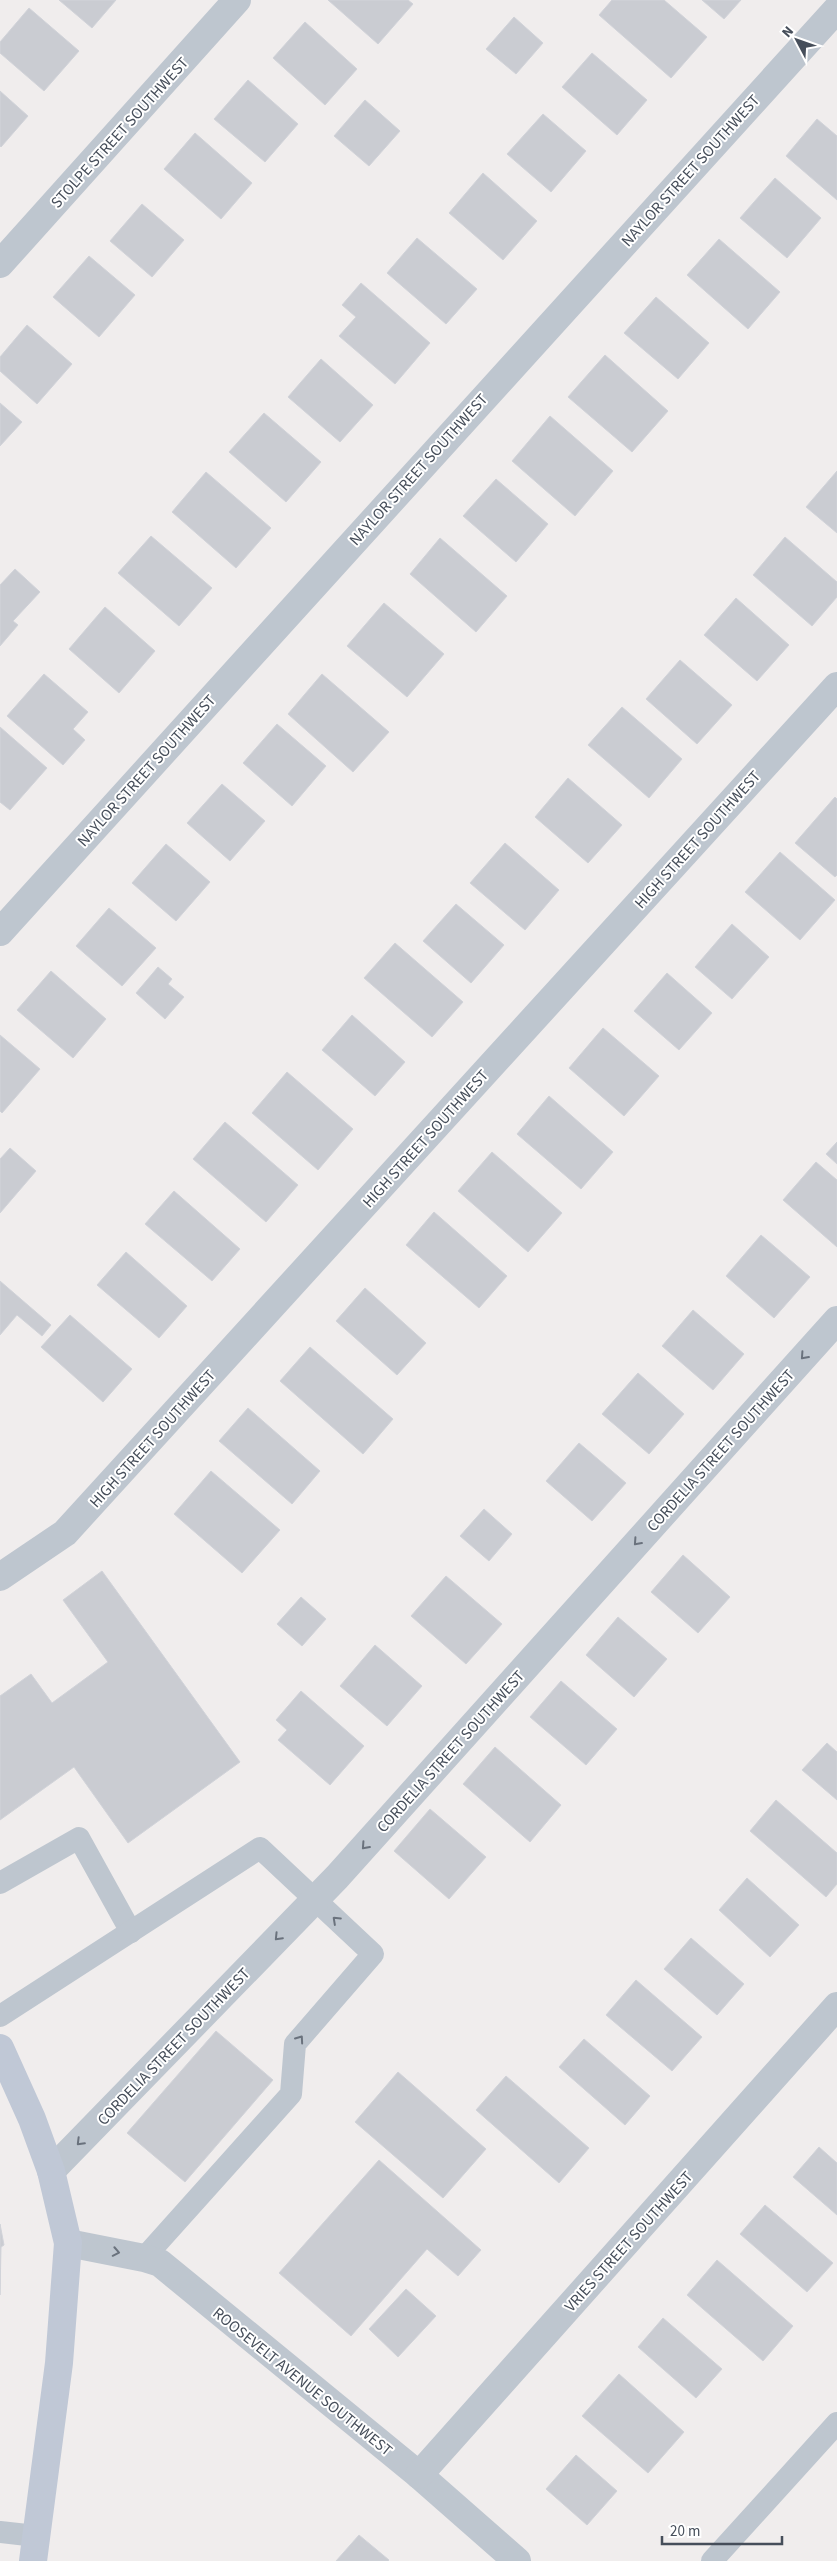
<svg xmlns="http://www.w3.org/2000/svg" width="837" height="2561" viewBox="0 0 837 2561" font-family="'Source Sans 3',sans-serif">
<rect width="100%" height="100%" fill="#f0eded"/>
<g fill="#caccd2" stroke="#d1d3d9">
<path d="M59 0H116L92 28Z"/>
<path d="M328 0H408L413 4 378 44Z"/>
<path d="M612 0H664L707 37 671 78 599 15Z"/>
<path d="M702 0H741L724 19Z"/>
<path d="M29 8 79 51 44 91 0 53V42Z"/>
<path d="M514 17 543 43 516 74 486 49Z"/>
<path d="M305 22 357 69 325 105 273 58Z"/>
<path d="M592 53 647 100 617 135 562 87Z"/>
<path d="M248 80 298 124 265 162 214 119Z"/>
<path d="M0 91 28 116 1 147 0 146Z"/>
<path d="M365 100 400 131 369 166 334 136Z"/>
<path d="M543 114 586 151 551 192 507 154Z"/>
<path d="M817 119 837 136V200L786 156Z"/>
<path d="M195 133 252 183 221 219 164 169Z"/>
<path d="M483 173 537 221 503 260 449 213Z"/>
<path d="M775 178 821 218 787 258 740 218Z"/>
<path d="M142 204 184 240 152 277 110 241Z"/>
<path d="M417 238 477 289 446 324 387 273Z"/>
<path d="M719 239 780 292 748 329 687 275Z"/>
<path d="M89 256 135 295 99 337 53 297Z"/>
<path d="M361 283 430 343 395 384 339 336 356 317 342 305Z"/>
<path d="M656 297 709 343 678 379 624 333Z"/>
<path d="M27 325 72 364 37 404 0 371V357Z"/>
<path d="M605 355 668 411 632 452 568 397Z"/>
<path d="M321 359 373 405 340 442 288 397Z"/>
<path d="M0 403 22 422 0 446Z"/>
<path d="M264 413 321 462 286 502 229 452Z"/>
<path d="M550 416 613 471 575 516 512 461Z"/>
<path d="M837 471V533L806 507Z"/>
<path d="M206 472 271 528 236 568 172 512Z"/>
<path d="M496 479 548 524 516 562 463 516Z"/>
<path d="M151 536 212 588 179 626 118 573Z"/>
<path d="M785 537 837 582V597L812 626 753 575Z"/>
<path d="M440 538 507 596 476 632 410 574Z"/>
<path d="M15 569 40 592 13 621 18 625 0 646V585Z"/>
<path d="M736 598 789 645 757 681 704 635Z"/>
<path d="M384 603 444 654 407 697 347 646Z"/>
<path d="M105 607 155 651 119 693 69 649Z"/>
<path d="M680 660 732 705 697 744 646 699Z"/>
<path d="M44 674 88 712 73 729 85 740 63 765 7 716Z"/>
<path d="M322 674 389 732 353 772 288 714Z"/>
<path d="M622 707 682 759 649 798 588 745Z"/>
<path d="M277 724 326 766 292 806 243 763Z"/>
<path d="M0 727 47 768 10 810 0 802Z"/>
<path d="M568 778 622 825 588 863 535 817Z"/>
<path d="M222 784 265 821 230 861 187 823Z"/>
<path d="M835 797 837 799V875L835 877 795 843Z"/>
<path d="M505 843 559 890 525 930 470 883Z"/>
<path d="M166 844 210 882 176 921 132 883Z"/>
<path d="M780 852 835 900 800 940 745 892Z"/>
<path d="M456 904 504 945 471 983 423 941Z"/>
<path d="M109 908 156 948 122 986 76 946Z"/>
<path d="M732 924 769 957 732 999 695 967Z"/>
<path d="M395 943 463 1002 432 1037 364 978Z"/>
<path d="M158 967 172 979 168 984 184 997 165 1019 136 993Z"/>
<path d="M51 971 106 1019 73 1058 17 1010Z"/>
<path d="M667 973 712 1013 679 1050 634 1011Z"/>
<path d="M352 1015 405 1062 375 1096 322 1050Z"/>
<path d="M603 1028 659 1076 624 1116 569 1068Z"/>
<path d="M0 1035 40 1069 2 1113 0 1111Z"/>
<path d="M287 1072 353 1129 318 1170 252 1113Z"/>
<path d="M549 1096 613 1152 581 1189 517 1134Z"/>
<path d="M225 1122 298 1185 266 1222 193 1159Z"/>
<path d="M837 1142V1164L826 1154Z"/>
<path d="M10 1148 36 1171 0 1213V1159Z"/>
<path d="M492 1152 562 1213 528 1252 458 1191Z"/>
<path d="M816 1162 837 1180V1247L783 1200Z"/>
<path d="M174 1191 240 1249 212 1281 145 1224Z"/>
<path d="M434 1212 507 1276 479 1308 406 1245Z"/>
<path d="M761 1235 810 1277 774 1318 726 1276Z"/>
<path d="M126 1252 187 1306 159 1338 97 1285Z"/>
<path d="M0 1281 51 1325 42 1336 17 1315 0 1335Z"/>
<path d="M365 1288 426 1343 397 1375 336 1321Z"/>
<path d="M693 1310 744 1354 713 1390 662 1346Z"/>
<path d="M70 1315 132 1369 103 1402 41 1347Z"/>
<path d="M310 1347 393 1419 363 1454 280 1381Z"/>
<path d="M638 1373 684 1414 649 1454 602 1414Z"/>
<path d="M248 1408 320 1471 292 1504 219 1441Z"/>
<path d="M579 1443 626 1483 592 1521 546 1481Z"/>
<path d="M211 1471 280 1530 242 1573 174 1514Z"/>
<path d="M484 1509 512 1534 489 1561 460 1536Z"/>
<path d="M683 1555 730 1597 698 1633 651 1592Z"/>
<path d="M102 1571 240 1762 128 1843 74 1767 0 1820V1696L31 1674 52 1703 108 1662 63 1600Z"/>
<path d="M446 1576 502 1624 466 1664 411 1616Z"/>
<path d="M301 1597 326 1619 302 1646 277 1624Z"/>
<path d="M618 1617 667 1659 634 1697 586 1655Z"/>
<path d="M375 1645 422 1686 387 1726 340 1686Z"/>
<path d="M561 1681 617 1729 586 1765 530 1717Z"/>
<path d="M301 1691 364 1746 330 1785 278 1740 287 1730 276 1720Z"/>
<path d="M827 1743 837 1752V1800L802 1770Z"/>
<path d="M495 1747 561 1805 530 1842 463 1784Z"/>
<path d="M776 1800 837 1853V1884L826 1897 750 1831Z"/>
<path d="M430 1809 486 1857 449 1899 394 1851Z"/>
<path d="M747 1878 799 1925 770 1957 719 1910Z"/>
<path d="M691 1938 744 1984 717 2015 664 1969Z"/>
<path d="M636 1980 702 2037 672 2071 606 2015Z"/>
<path d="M216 2031 273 2080 185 2182 127 2133Z"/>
<path d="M584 2039 650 2096 625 2125 559 2067Z"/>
<path d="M398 2072 486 2149 443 2198 355 2122Z"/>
<path d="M506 2076 589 2148 559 2183 476 2110Z"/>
<path d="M819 2147 837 2163V2215L793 2177Z"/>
<path d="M379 2160 481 2250 458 2276 427 2249 351 2336 279 2273Z"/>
<path d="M765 2205 833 2263 807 2292 740 2234Z"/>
<path d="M0 2224 4 2245 1 2247 0 2295Z"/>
<path d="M717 2260 793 2326 763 2361 687 2295Z"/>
<path d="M406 2289 436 2316 398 2357 369 2329Z"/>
<path d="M663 2318 722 2369 696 2398 638 2347Z"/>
<path d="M619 2374 684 2432 648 2473 582 2416Z"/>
<path d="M576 2455 617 2491 587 2525 546 2489Z"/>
<path d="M359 2535 389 2560 388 2561H336Z"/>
</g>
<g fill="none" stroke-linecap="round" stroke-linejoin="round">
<g stroke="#bec6cf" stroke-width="22">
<path d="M0 1883 79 1838 131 1932"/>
<path d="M0 2016 260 1848 373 1954 295 2044 291 2094 144 2258"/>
<path d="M0 2532 36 2536"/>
<path d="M712 2561 837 2423"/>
</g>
<g stroke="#bec6cf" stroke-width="28">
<path d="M0 264 237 0"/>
<path d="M0 932 837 9"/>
<path d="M0 1577 65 1533 837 686"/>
<path d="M51 2171 337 1877 837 1320"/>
<path d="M68 2243 144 2258 160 2263 419 2475 517 2561"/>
<path d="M419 2475 837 2006"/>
</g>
<path stroke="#c0c8d6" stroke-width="28" d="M0 2048 32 2119 51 2171 68 2243 59 2363 33 2561"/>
</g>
<defs><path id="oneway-chevron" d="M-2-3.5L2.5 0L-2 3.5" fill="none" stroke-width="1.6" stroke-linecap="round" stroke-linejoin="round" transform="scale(1.25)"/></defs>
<g stroke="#6a727d">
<use href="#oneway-chevron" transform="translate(804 1356) rotate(132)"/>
<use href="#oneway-chevron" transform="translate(637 1542) rotate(132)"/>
<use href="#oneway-chevron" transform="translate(365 1846) rotate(132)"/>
<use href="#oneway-chevron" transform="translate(336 1920) rotate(-137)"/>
<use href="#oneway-chevron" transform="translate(278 1937) rotate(134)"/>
<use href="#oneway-chevron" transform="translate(300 2039) rotate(-55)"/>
<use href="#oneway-chevron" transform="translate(80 2142) rotate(135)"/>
<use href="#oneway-chevron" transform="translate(116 2252) rotate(11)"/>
</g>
<g text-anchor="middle" stroke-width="4" stroke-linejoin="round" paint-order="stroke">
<g font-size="16" fill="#464e5a" stroke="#fff">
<text transform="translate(119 132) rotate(-48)" y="6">STOLPE STREET SOUTHWEST</text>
<text transform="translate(690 170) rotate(-48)" y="6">NAYLOR STREET SOUTHWEST</text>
<text transform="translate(418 469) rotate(-48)" y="6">NAYLOR STREET SOUTHWEST</text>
<text transform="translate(146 770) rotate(-48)" y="6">NAYLOR STREET SOUTHWEST</text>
<text transform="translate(697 839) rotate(-48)" y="6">HIGH STREET SOUTHWEST</text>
<text transform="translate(425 1138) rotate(-48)" y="6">HIGH STREET SOUTHWEST</text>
<text transform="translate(152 1438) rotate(-48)" y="6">HIGH STREET SOUTHWEST</text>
<text transform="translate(720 1450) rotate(-48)" y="6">CORDELIA STREET SOUTHWEST</text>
<text transform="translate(450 1751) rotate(-48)" y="6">CORDELIA STREET SOUTHWEST</text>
<text transform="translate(173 2046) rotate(-46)" y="6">CORDELIA STREET SOUTHWEST</text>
<text transform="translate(628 2241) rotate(-48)" y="6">VRIES STREET SOUTHWEST</text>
<text transform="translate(303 2381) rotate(39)" y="6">ROOSEVELT AVENUE SOUTHWEST</text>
</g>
</g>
<g transform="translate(797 40) rotate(311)" stroke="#ffffff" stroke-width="4" paint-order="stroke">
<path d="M0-4L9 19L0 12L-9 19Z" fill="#464e5a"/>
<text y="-8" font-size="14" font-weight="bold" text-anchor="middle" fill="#464e5a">N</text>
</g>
<path d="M662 2536v8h120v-8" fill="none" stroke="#464e5a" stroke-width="2.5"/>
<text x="670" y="2536" font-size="15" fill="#464e5a" stroke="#ffffff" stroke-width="4" paint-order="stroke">20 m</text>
</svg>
